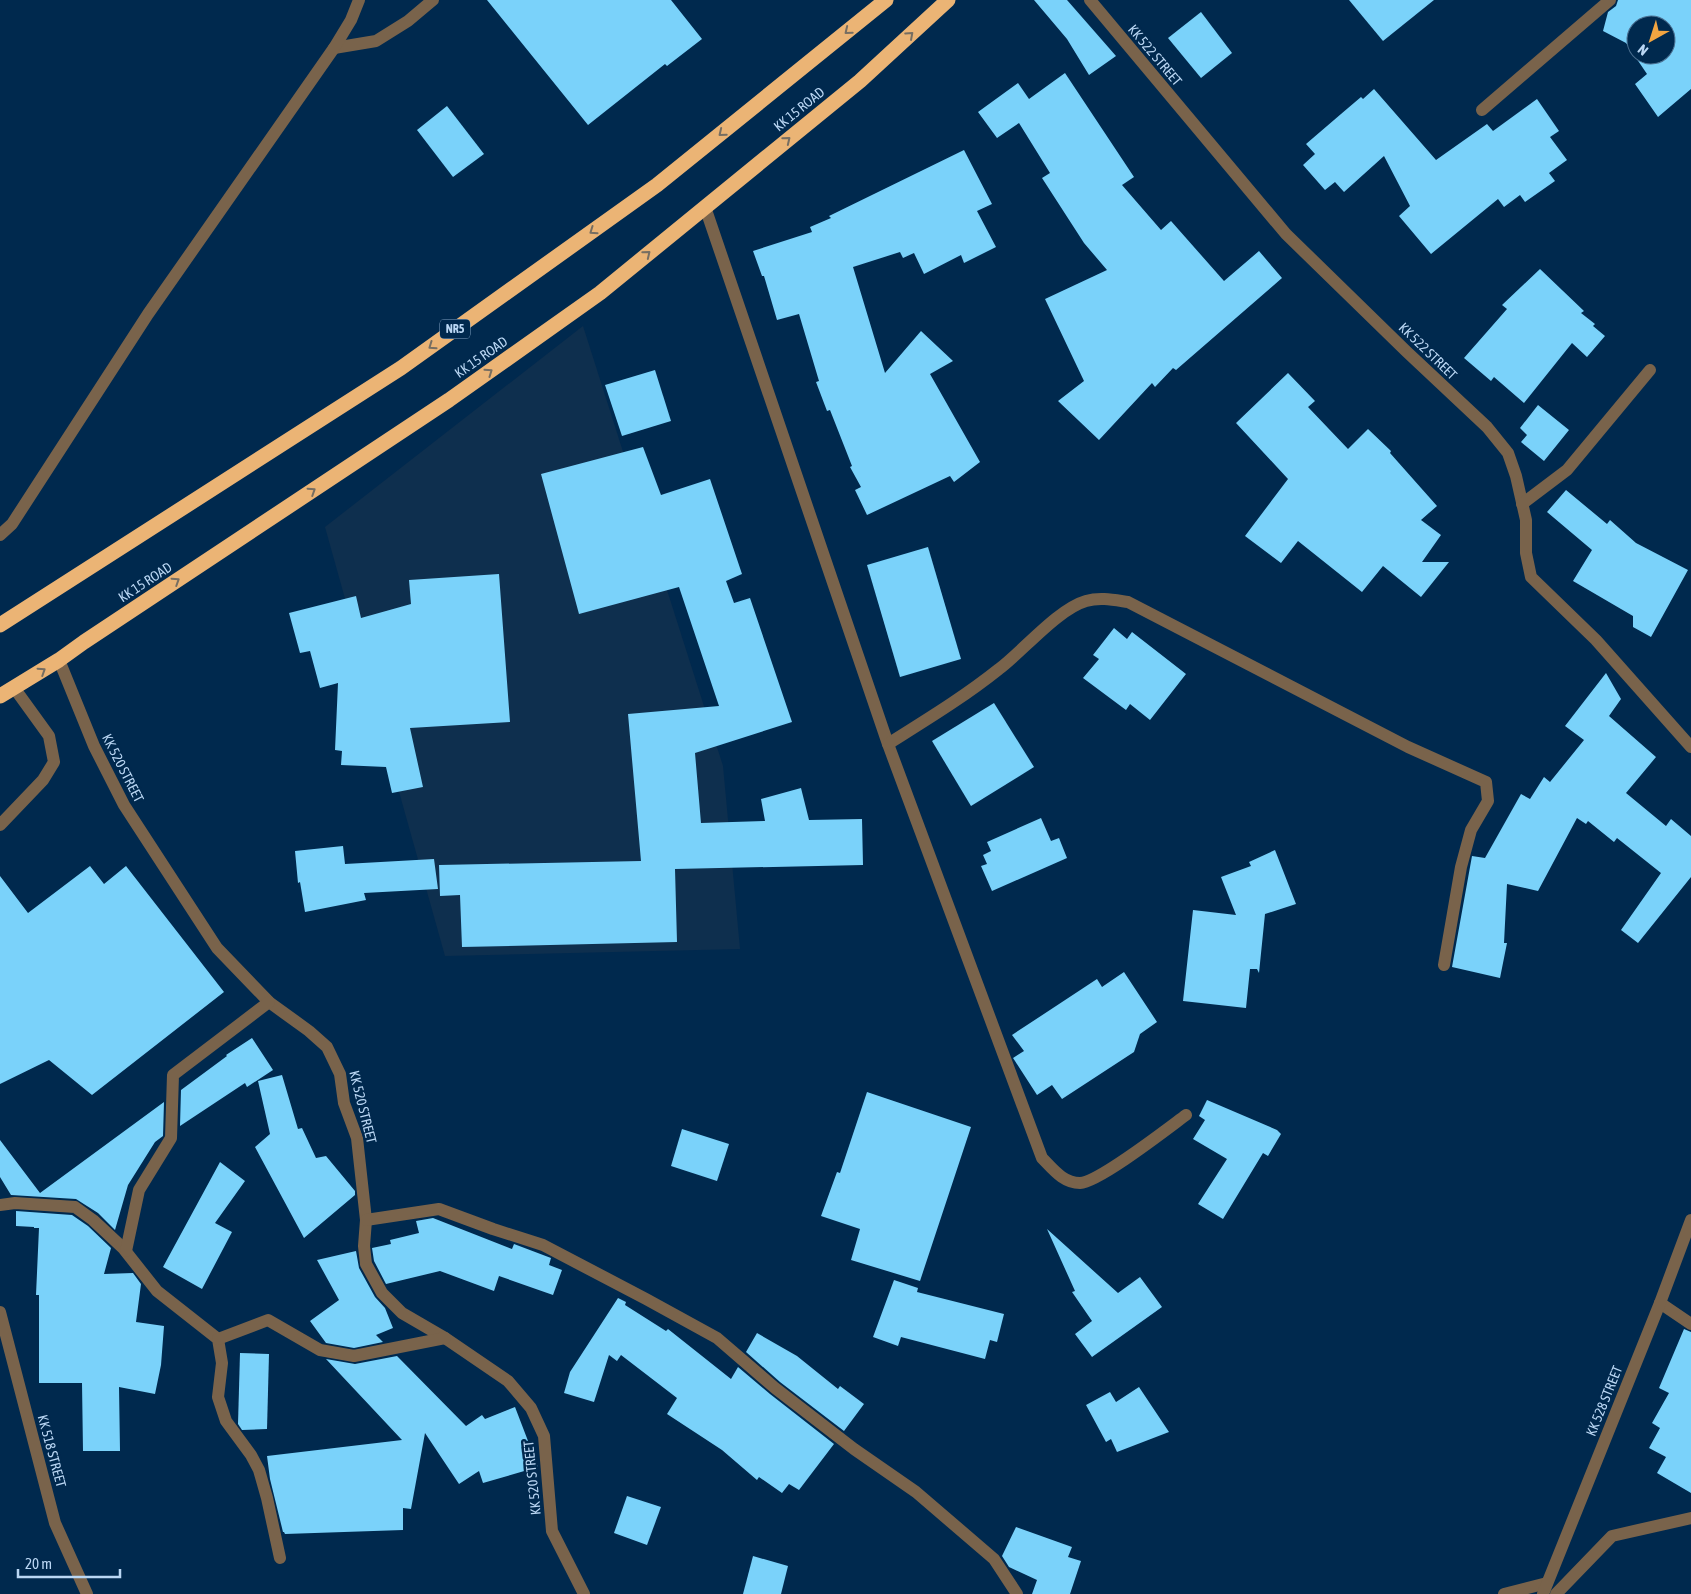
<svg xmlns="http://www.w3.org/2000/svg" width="1691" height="1594" viewBox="0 0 1691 1594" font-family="'Asap Condensed',sans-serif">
<rect width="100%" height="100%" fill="#00294e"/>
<path fill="#0e2f4e" d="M583 326 723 766 740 949 445 956 325 527Z"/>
<g fill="#7ad2fa" fill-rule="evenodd">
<path d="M487 0H671L702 39 667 66 665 64 588 125Z"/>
<path d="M1034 0H1067L1116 56 1089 75 1067 39Z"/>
<path d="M1349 0H1434L1383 41Z"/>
<path d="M1618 0H1691V89L1658 117 1635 84 1647 74 1626 43 1603 31 1608 12 1616 6ZM1636 25H1666V55H1636Z"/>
<path d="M1201 12 1232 53 1201 78 1168 38Z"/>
<path d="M1065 73 1134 177 1122 185 1161 230 1171 221 1224 281 1259 251 1282 278 1176 370 1173 368 1155 387 1152 383 1099 440 1058 401 1084 381 1045 299 1107 270 1084 243 1042 178 1050 173 1019 123 997 138 978 112 1018 83 1029 99Z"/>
<path d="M1374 89 1436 160 1487 124 1493 131 1537 99 1559 131 1550 137 1567 160 1549 173 1555 181 1525 202 1520 195 1504 207 1498 199 1431 254 1399 216 1410 206 1384 156 1344 192 1335 182 1325 190 1303 165 1315 154 1306 144 1341 114 1361 97 1363 99Z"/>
<path d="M447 106 484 154 453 177 417 130Z"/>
<path d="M964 150 992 204 977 211 996 247 964 263 961 255 924 274 914 253 903 258 900 252 853 267 885 373 921 331 953 361 930 374 980 462 954 482 950 476 867 515 855 490 861 487 850 467 852 466 830 410 827 411 816 382 819 381 799 314 777 320 764 276H762L753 251 812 232 810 227 831 218 829 216Z"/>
<path d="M1540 269 1584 311 1581 313 1595 324 1593 326 1605 336 1587 357 1572 343 1524 403 1494 377 1491 381 1464 358 1507 309 1502 305Z"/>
<path d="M655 370 671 421 622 436 605 385Z"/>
<path d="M1288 373 1315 401 1308 407 1348 449 1368 429 1391 451 1390 453 1437 506 1421 520 1441 535 1422 562H1449L1421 597 1383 566 1362 592 1298 541 1281 563 1245 536 1288 479 1236 423Z"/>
<path d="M1538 405 1569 430 1544 461 1521 442 1527 435 1520 428Z"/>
<path d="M643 447 661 495 710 479 742 574 726 581 734 603 750 598 792 722 695 753 701 823 765 821 761 799 801 788 809 820 862 819 863 865 675 869 677 942 462 947 460 895 440 896 439 865 641 861 628 714 719 706 679 587 579 614 541 474Z"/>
<path d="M1566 490 1607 524 1610 520 1636 543 1688 570 1651 637 1633 627V616L1573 581 1592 550 1547 512Z"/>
<path d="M928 547 961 659 900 677 867 565Z"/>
<path d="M499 574 510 722 410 728 423 787 392 793 386 767 341 765 342 751 335 750 338 683 320 688 310 651 300 653 289 613 356 596 361 618 411 604 409 580Z"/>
<path d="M1114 628 1127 639 1132 632 1186 674 1150 720 1130 704 1126 710 1083 678 1099 659 1093 655Z"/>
<path d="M1606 673 1621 699 1609 716 1656 757 1626 793 1666 826 1671 819 1691 836V877L1638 943 1621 930 1661 873 1617 838 1614 842 1588 821 1586 824 1577 818 1538 891 1507 884 1504 943H1507L1500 978 1452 967 1472 856 1485 858 1521 794 1530 799 1544 777 1550 782 1584 740 1565 726Z"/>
<path d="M994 703 1034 767 971 806 932 741Z"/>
<path d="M1041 818 1051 841 1059 838 1067 858 992 891 981 866 987 864 983 855 991 851 987 842Z"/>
<path d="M343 846 345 864 434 859 438 889 364 893 366 900 305 912 300 882 298 883 295 851Z"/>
<path d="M1275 850 1296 904 1265 914 1259 973 1257 969H1250L1246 1008 1183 1001 1193 910 1236 915 1221 877 1251 866 1249 862Z"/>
<path d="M90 866 104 884 126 866 224 992 92 1095 49 1060 0 1084V876L28 913Z"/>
<path d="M1124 972 1157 1022 1140 1034 1134 1052 1062 1099 1052 1085 1037 1095 1015 1061 1013 1058 1024 1051 1012 1035 1097 979 1102 987Z"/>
<path d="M252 1038 273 1070 247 1087 245 1083 180 1126 181 1090 227 1056 226 1055Z"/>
<path d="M282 1075 298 1129 302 1128 316 1158 326 1156 355 1191V1195L304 1238 255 1147 270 1134 258 1081Z"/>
<path d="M867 1092 971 1127 920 1281 851 1260 860 1229 821 1216 837 1172 840 1173Z"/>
<path d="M1207 1100 1277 1130 1281 1134 1268 1156 1263 1153 1223 1219 1198 1204 1227 1159 1193 1139 1205 1120 1199 1116Z"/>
<path d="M164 1102 163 1136 155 1142 128 1185 115 1230 98 1213 76 1199 11 1195 0 1177V1140L40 1193Z"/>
<path d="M682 1129 729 1144 717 1181 671 1166Z"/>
<path d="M220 1162 245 1181 215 1223 232 1232 202 1289 163 1267Z"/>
<path d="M16 1211 72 1215 88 1226 111 1248 104 1274 133 1273 141 1284 136 1322 164 1326 161 1365 155 1394 119 1387 120 1451H83L82 1383H39V1295H36L39 1228H34V1227L16 1226Z"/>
<path d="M433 1218 512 1249 514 1244 551 1258 549 1265 562 1270 553 1295 499 1276 494 1291 440 1271 386 1284 374 1261 372 1248 391 1244 390 1240 419 1233 416 1221Z"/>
<path d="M1047 1229 1118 1293 1140 1277 1162 1307 1092 1357 1075 1334 1092 1321 1072 1292 1075 1291Z"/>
<path d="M356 1251 359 1268 375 1297 385 1308 393 1328 376 1335 383 1342 354 1348 326 1343 310 1321 339 1300 317 1260Z"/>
<path d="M894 1280 918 1288 917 1292 1004 1314 997 1342 990 1340 985 1359 901 1337 898 1346 873 1337Z"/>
<path d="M618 1298 626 1302 625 1305 666 1331 668 1329 731 1379 738 1367 770 1394 834 1444 799 1490 789 1484 782 1493 759 1477 757 1480 722 1450 667 1414 677 1398 621 1355 617 1361 609 1355 594 1402 564 1393 570 1372Z"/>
<path d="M1684 1329 1691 1332V1493L1657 1473 1666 1457 1649 1448 1660 1428 1652 1423 1669 1393 1659 1388Z"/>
<path d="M757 1333 797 1356 838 1389 840 1386 864 1404 844 1431 780 1382 746 1352Z"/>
<path d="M240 1353 269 1354 267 1429 242 1430 238 1424Z"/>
<path d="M397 1356 466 1426 482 1415 485 1419 515 1407 538 1467 483 1483 479 1471 459 1484 425 1433 411 1509 403 1508V1530L285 1534 284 1532H283L270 1479 267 1456 402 1440 326 1359 355 1364Z"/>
<path d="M1139 1387 1169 1432 1117 1452 1111 1439 1106 1442 1086 1405 1110 1392 1116 1402Z"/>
<path d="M627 1496 661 1507 647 1545 614 1533Z"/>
<path d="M1016 1527 1072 1547 1068 1557 1081 1561 1070 1594H1032L1037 1580 1009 1567 1002 1556Z"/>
<path d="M753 1556 788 1566 781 1594H743Z"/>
</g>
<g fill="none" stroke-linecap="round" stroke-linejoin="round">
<g stroke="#79634b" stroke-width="12">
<path d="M1090 0 1286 234 1407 352 1487 427 1508 453 1516 476 1526 520V553L1531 577 1596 640 1691 747"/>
<path d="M334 48 376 41 408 21 433 0"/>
<path d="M1482 110 1610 0"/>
<path d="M705 207 888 744 1042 1158C1053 1169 1063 1183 1080 1183 1099 1182 1167 1129 1186 1115"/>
<path d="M1522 504 1567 470 1650 370"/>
<path d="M0 535 12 524 148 314 334 48 351 20 359 0"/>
<path d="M59 660 94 746 124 805 217 948 269 1002 309 1031 327 1047 340 1074 344 1103 357 1138 366 1220 364 1246 366 1264 382 1293 402 1313 445 1338 508 1381 531 1408 544 1436 552 1531 584 1594"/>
<path d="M888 744C926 720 964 697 999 669 1023 651 1058 609 1086 601 1100 597 1114 600 1128 602L1408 747 1486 782 1488 801 1471 830 1461 867 1444 965"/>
<path d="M0 825 43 780 54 762 49 736 15 689"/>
<path d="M0 1205 15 1203 75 1207 93 1220 123 1248 157 1291 218 1339 222 1363 218 1397 226 1421 251 1455 259 1470 267 1498 280 1558"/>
<path d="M366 1220 439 1209 493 1229 543 1245 646 1299 717 1338 775 1388 854 1449 916 1492 994 1559 1017 1594"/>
<path d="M126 1251 139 1190 171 1138 173 1075 269 1002"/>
<path d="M1660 1303 1691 1324"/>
<path d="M0 1312 55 1523 87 1594"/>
<path d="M218 1339 268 1320 320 1350 354 1356 445 1338"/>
<path d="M1504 1594 1547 1583"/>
<path d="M1543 1594 1660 1303 1691 1220"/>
<path d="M1556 1594 1612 1536 1691 1518"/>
</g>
<g stroke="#ebb475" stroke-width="15">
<path d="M0 625 401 368 657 185 886 0"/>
<path d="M0 696 59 660 84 642 449 400 600 293 860 81 948 0"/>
</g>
</g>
<defs><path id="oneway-chevron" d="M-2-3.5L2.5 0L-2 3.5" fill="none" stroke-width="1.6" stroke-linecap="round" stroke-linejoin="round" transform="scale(1.25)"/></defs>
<g stroke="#766e62">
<use href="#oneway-chevron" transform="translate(848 31) rotate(141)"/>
<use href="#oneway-chevron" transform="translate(910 35) rotate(-42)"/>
<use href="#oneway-chevron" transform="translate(722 133) rotate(141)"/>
<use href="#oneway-chevron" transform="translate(787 140) rotate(-39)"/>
<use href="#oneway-chevron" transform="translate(593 231) rotate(145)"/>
<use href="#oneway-chevron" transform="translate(647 254) rotate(-39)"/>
<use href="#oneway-chevron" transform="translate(432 346) rotate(145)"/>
<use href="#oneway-chevron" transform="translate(489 372) rotate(-35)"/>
<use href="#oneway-chevron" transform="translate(312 491) rotate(-33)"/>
<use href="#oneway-chevron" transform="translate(176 581) rotate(-33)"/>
<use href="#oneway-chevron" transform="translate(42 671) rotate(-33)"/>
</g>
<g text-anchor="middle" stroke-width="5" stroke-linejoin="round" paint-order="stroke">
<rect fill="#00294e" stroke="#82a3c2" stroke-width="1" x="440" y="319.5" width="30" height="19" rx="4"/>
<g font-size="12" font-weight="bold" fill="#bad7f4">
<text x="455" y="333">NR5</text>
</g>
<g font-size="14" fill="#bad7f4" stroke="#00294e">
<text transform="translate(1155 55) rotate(50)" y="5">KK 522 STREET</text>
<text transform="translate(799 109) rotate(-39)" y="5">KK 15 ROAD</text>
<text transform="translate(1428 351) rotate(44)" y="5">KK 522 STREET</text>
<text transform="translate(481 357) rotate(-35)" y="5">KK 15 ROAD</text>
<text transform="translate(145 582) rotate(-33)" y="5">KK 15 ROAD</text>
<text transform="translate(123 768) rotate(63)" y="5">KK 520 STREET</text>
<text transform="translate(363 1107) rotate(76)" y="5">KK 520 STREET</text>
<text transform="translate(1604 1401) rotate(-68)" y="5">KK 528 STREET</text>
<text transform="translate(52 1451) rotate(75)" y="5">KK 518 STREET</text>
<text transform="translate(532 1478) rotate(-96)" y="5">KK 520 STREET</text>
</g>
</g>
<g transform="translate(1651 40) rotate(219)"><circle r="24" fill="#00294e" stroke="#4a6f90"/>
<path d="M0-4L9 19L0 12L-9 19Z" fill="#f2a541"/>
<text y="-8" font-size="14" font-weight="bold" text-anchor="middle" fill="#bad7f4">N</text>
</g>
<path d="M18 1569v8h102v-8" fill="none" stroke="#bad7f4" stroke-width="2.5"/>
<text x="25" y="1569" font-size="15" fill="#bad7f4" stroke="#00294e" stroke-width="4" paint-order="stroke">20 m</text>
</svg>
